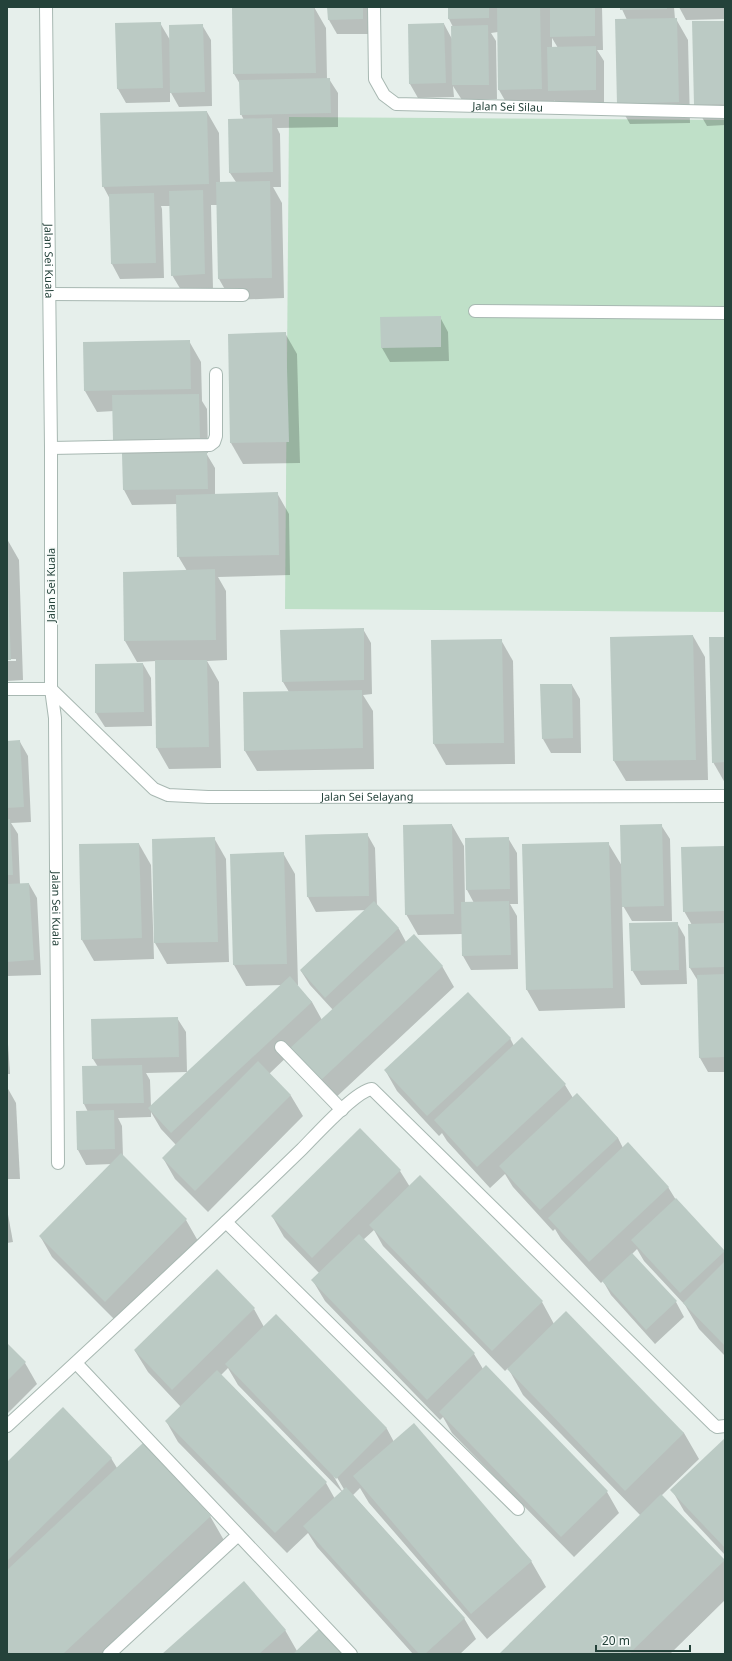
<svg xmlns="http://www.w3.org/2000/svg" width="732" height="1661" viewBox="0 0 732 1661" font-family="'Noto Sans',sans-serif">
<rect width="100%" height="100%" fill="#e6efeb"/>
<path fill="#bfe0c8" d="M289 117 725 120V612L285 609Z"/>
<g fill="#0003" fill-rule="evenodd">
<path d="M314 7 326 28 327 79H329L338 93V127L277 128 280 134 281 187H273L282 203 284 298 231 300 219 279 218 205H211L213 289 181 290 172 275 171 206H161L162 209 164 278 120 279 112 264 110 199 103 186 207 112 219 133 220 182H236L230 173 229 120H244L241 114 240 84 234 74 233 9Z"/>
<path d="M328 7H370L371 34H337L329 20Z"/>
<path d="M449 7H602L603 50H597L604 61V105L557 106 554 100V110L511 111 499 90 498 32 491 33 496 41 497 99 462 100 453 86 454 97 418 98 410 84 444 24 452 39 453 27 449 19ZM552 38 558 48H552Z"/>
<path d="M621 7H674L675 19H676L688 40 690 123 630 124 618 103 627 20Z"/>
<path d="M679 7H725V19L686 20Z"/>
<path d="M725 22V125L707 126 695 105Z"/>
<path d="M160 23 170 40 202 25 211 40 212 106 179 107 170 91V102L126 103 118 89Z"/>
<path d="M440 317 448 332 449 361 390 362 382 348Z"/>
<path d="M285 333 297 354 300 463 243 464 231 443Z"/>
<path d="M189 341 201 362 202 401 207 409 208 453H206L215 468V495L277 493 289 514 290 575 218 577 226 591 227 660 207 661 219 682 221 768 169 769 157 748 156 661 137 662 125 641 187 571 178 556 177 504 132 505 124 490 123 455 114 440V411L97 412 85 391Z"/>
<path d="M7 539 19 560 23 680 7 681V661H16V659H7Z"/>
<path d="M363 629 371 643 372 694 363 695 373 711 374 769 257 771 245 751 289 692 283 682Z"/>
<path d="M693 636 705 657 708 780 626 781 614 761Z"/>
<path d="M725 638V783L713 762Z"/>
<path d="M501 640 513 661 515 764 446 765 434 744Z"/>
<path d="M143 664 151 678 152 726 105 727 96 713Z"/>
<path d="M572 685 580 699 581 753H551L543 739Z"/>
<path d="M7 742H20L28 756 31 822 11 823 18 834 20 884H29L37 898 41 975 7 976Z"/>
<path d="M452 825 464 846 465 903H474L467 890 508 838 517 853 518 904H510L517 916 518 969 471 970 463 956 462 934 418 935 406 914Z"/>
<path d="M661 825 670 839 672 921H632L622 904 625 1008 539 1011 527 990 608 843 622 866Z"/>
<path d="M367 834 375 848 377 906 399 929 406 942 442 966 454 987 331 1102 292 1052 269 1074 291 1096 303 1116 208 1212 175 1179 163 1158 176 1145 161 1129 151 1112V1117L118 1118 122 1126 123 1157 186 1220 198 1241 117 1322 52 1257 40 1236 112 1164 86 1165 78 1150 88 1112 84 1104 83 1067H98L93 1059 92 1020 177 1018 186 1032 187 1072 146 1073 150 1080 151 1107 282 985 246 986 234 965 231 855 283 853 295 874 298 985H296L312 1002 322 1020 333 1010 310 985 301 971 366 910 316 912 308 897 306 835Z"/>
<path d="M214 838 226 859 229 962 167 964 155 943Z"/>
<path d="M139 844 151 865 154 959 94 961 82 940Z"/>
<path d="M725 847V1072H708L700 1058 698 981 690 968 692 925 684 911Z"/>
<path d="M677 923 685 937 687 984 641 985 632 970Z"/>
<path d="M7 1029 10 1074H7Z"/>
<path d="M510 1038 514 1046 522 1038 565 1085 573 1098 618 1138 623 1148 668 1187 676 1200 724 1252 725 1356 699 1329 685 1305 644 1261 637 1249 632 1254 676 1302 684 1317 655 1344 611 1295 603 1281 601 1283 561 1239 555 1229 553 1231 513 1187 505 1174 490 1188 447 1141 442 1133 439 1136 397 1091 385 1070Z"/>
<path d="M7 1087 16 1103 20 1179H7Z"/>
<path d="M360 1130 400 1171 410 1187 542 1302 554 1324 684 1433 699 1459 661 1496 724 1561 725 1600 670 1654H500L641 1516 523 1395 508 1368 505 1371 383 1246 374 1230 363 1240 474 1354 483 1369 486 1367 607 1492 619 1513 574 1557 452 1433 443 1417 440 1420 325 1301 313 1281 320 1274 284 1237 272 1216Z"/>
<path d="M7 1209 13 1242 7 1243Z"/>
<path d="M254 1309 264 1327 276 1315 387 1429 394 1442 531 1561 546 1587 487 1639 369 1503 360 1488 353 1495 464 1618 476 1639 460 1654H413L317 1547 308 1533 287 1553 178 1442 166 1421 181 1407 148 1372 135 1351ZM228 1368 238 1385 342 1492 335 1499 326 1483 221 1375ZM335 1474 345 1491H342L333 1475Z"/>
<path d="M7 1344 25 1363 37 1384 7 1414Z"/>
<path d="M725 1440V1555L684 1511 672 1490Z"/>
<path d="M111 1458 117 1468 210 1516 225 1542 106 1654H7V1463Z"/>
<path d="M285 1630 297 1651 341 1654H163Z"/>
</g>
<g fill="#bbcac4">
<path d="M314 7 316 73 233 74 232 8Z"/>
<path d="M327 7H363V19L328 20Z"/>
<path d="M448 7H489V18L448 19Z"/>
<path d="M497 7H540L542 89 498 90Z"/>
<path d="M550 7H595V36L550 37Z"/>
<path d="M620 7H667V9L620 10Z"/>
<path d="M677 18 679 102 617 104 615 19Z"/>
<path d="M692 21H725V104L694 105Z"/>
<path d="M161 22 163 88 117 89 115 23Z"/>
<path d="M444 23 446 83 409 84 408 24Z"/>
<path d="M203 24 205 92 170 93 169 25Z"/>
<path d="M488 25 489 85H452L451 26Z"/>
<path d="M596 46V90L548 91 547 47Z"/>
<path d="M330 78 331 113 240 115 239 80Z"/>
<path d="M207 111 209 184 102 187 100 113Z"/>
<path d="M272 118 273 172 229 173 228 119Z"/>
<path d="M270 181 272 278 218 279 216 182Z"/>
<path d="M203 190 205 274 171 276 169 191Z"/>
<path d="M154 193 156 263 111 264 109 194Z"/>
<path d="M441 316V347L381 348 380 317Z"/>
<path d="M286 332 289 442 230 443 228 334Z"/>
<path d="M190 340 191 389 84 391 83 342Z"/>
<path d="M199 394 200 438 113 440 112 395Z"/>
<path d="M207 452 208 489 123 490 122 454Z"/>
<path d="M278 492 279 555 177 557 176 495Z"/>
<path d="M7 563 11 660H7Z"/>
<path d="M215 569 216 640 124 641 123 572Z"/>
<path d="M364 628V680L282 682 280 630Z"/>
<path d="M693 635 696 760 613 761 610 637Z"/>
<path d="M709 637H725V762L712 763Z"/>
<path d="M502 639 504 743 433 744 431 640Z"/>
<path d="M155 660H207L209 747 156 748Z"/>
<path d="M143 663 144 712 95 713V664Z"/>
<path d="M540 684H572L573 738 542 739Z"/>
<path d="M362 690 363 748 244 751 243 692Z"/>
<path d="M20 740 24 807 7 808V741Z"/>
<path d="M7 819H10L13 875H7Z"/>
<path d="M452 824 454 914 405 915 403 825Z"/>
<path d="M662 824 664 906 622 907 620 825Z"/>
<path d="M368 833 369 896 307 897 305 835Z"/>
<path d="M215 837 218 942 154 943 152 839Z"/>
<path d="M509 837 510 889 466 890 465 838Z"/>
<path d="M609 842 613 988 526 990 522 844Z"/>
<path d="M139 843 142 938 81 940 79 844Z"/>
<path d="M725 846V911L683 912 681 847Z"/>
<path d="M284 852 287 964 233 965 230 854Z"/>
<path d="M29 883 34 960 7 962V884Z"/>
<path d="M374 901 399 928 325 998 300 970Z"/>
<path d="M509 901 511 955 462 956 461 902Z"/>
<path d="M678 922 679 970 631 971 629 923Z"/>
<path d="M725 923V967L689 968 688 924Z"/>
<path d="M414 934 443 966 319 1082 289 1049Z"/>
<path d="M725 974V1057L699 1058 697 975Z"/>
<path d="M290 976 312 1002 171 1133 148 1108Z"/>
<path d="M468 992 511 1038 427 1116 384 1070Z"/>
<path d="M178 1017 179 1057 92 1059 91 1019Z"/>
<path d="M522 1037 566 1084 477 1167 434 1120Z"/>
<path d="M258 1061 291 1095 195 1191 162 1158Z"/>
<path d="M142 1065 144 1103 83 1104 82 1066Z"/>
<path d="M577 1093 618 1138 540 1210 499 1166Z"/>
<path d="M114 1110 115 1149 77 1150 76 1111Z"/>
<path d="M360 1128 401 1170 312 1258 271 1216Z"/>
<path d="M628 1142 669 1187 589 1262 548 1218Z"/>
<path d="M121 1153 187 1219 105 1302 39 1236Z"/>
<path d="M420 1175 543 1301 492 1351 369 1225Z"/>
<path d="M676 1198 725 1251 680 1293 631 1240Z"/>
<path d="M359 1234 475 1353 427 1400 311 1280Z"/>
<path d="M632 1253 677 1301 646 1330 602 1281Z"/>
<path d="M725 1261V1346L683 1303Z"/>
<path d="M217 1269 255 1308 172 1390 134 1350Z"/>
<path d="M566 1311 684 1433 625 1491 507 1369Z"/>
<path d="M276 1314 387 1428 336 1479 225 1364Z"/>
<path d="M7 1343 26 1362 7 1381Z"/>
<path d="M486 1365 608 1491 561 1537 439 1412Z"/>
<path d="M217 1370 327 1482 275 1533 165 1421Z"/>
<path d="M63 1407 112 1458 7 1561V1462Z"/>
<path d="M414 1423 532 1561 471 1614 353 1476Z"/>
<path d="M725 1438V1548L670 1490Z"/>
<path d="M143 1443 211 1516 63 1654H7V1570Z"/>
<path d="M346 1487 465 1618 425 1654H419L303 1526Z"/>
<path d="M661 1494 725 1560 629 1654H499Z"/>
<path d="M244 1581 286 1630 259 1654H162Z"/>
<path d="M319 1629 342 1654H293Z"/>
</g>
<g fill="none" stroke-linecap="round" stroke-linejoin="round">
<defs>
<path id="service" d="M475 311 725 313"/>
<g id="minor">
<path id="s1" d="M46 7 51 448V689L55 718 58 1163"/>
<path id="s2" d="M374 7 375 79 384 95 396 104 725 112"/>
<path d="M50 294 243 295"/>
<path d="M51 448 210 445 214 442 216 436V374"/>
<path id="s3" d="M7 689H51L154 789 168 795 208 797 725 796"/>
<path d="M281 1047 342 1110"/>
<path d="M226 1222 518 1509"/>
<path d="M76 1363 351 1654"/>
<path d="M7 1426C106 1335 205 1243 302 1149 316 1135 355 1091 372 1089L714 1425 717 1427 725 1426"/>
<path d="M109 1654 237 1536"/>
</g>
</defs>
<use href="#service" stroke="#a8b8b2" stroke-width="14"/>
<use href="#minor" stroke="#a8b8b2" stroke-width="14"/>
<use href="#service" stroke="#fff" stroke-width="12"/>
<use href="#minor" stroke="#fff" stroke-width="12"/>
</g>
<g text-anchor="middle" stroke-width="3.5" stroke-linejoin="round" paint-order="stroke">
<g font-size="11" fill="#24423a" stroke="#f7fbf9">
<text dy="4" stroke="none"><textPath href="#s2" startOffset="217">Jalan Sei Silau</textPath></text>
<text dy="4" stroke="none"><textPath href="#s1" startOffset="254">Jalan Sei Kuala</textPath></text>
<text transform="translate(51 585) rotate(-90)" y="4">Jalan Sei Kuala</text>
<text dy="4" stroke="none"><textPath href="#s3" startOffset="402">Jalan Sei Selayang</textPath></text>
<text dy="4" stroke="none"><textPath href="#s1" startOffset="902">Jalan Sei Kuala</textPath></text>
</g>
</g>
<rect width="732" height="1661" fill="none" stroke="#24423a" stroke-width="16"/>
<path d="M596 1645v6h94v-6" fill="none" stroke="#24423a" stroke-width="2"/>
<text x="602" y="1645" font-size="12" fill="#24423a" stroke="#f7fbf9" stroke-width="3" paint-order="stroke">20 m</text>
</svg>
